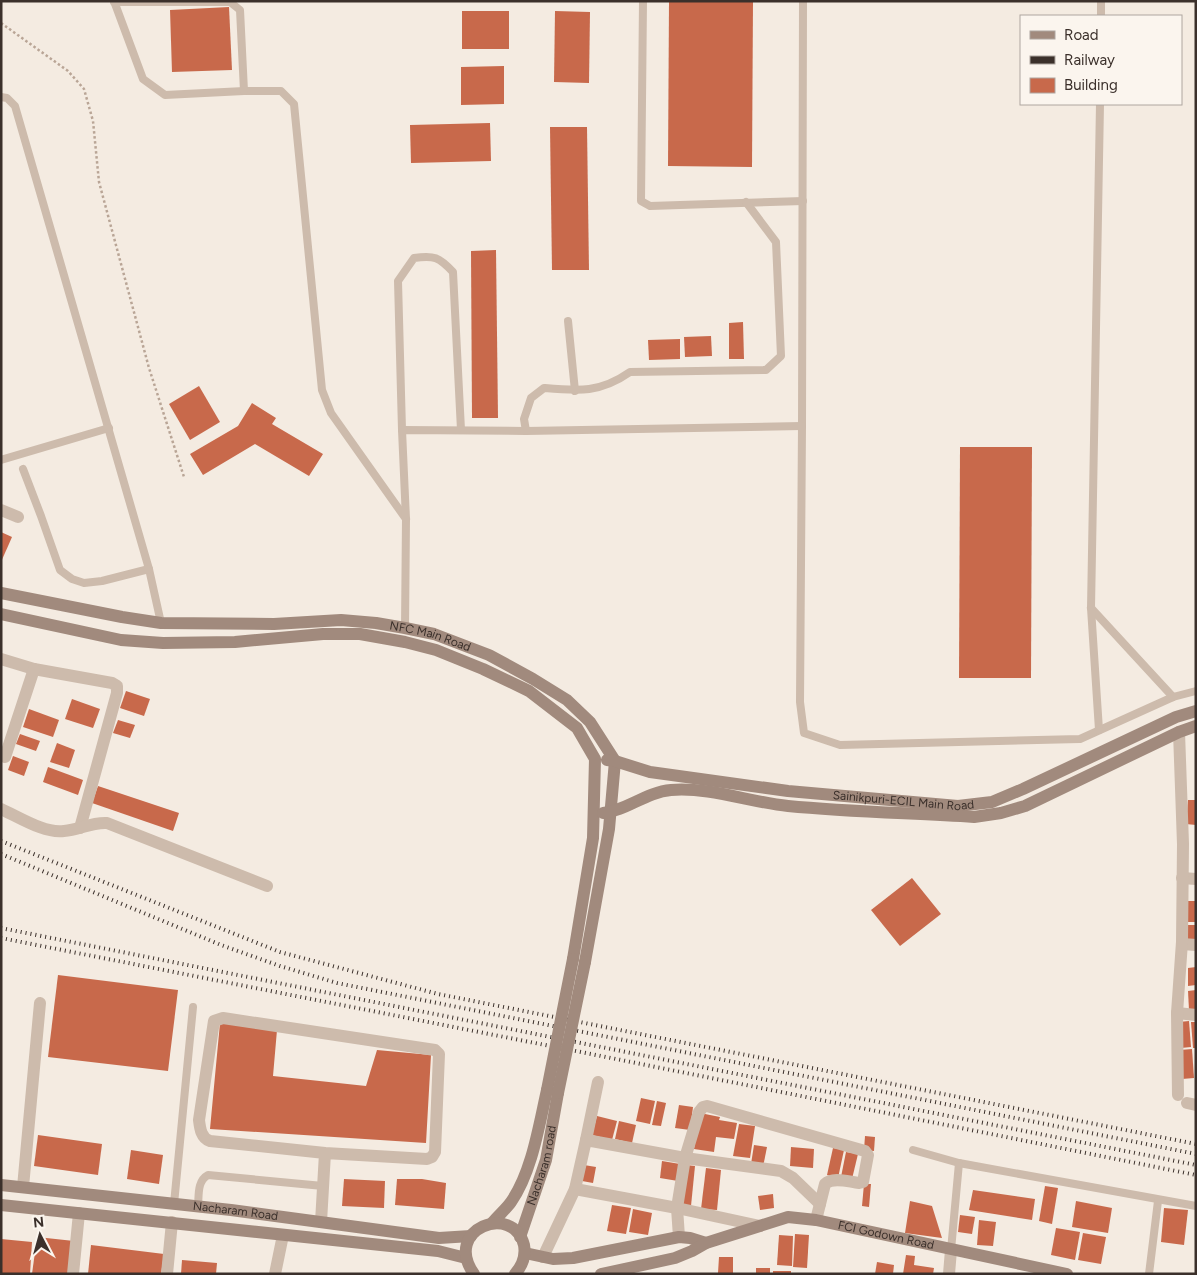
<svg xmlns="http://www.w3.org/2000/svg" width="1197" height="1275" viewBox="0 0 1197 1275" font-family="Figtree,sans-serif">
<rect width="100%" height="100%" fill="#f4ebe1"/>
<g fill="#c8694b">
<path d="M669 1H753L752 167 668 166Z"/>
<path d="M229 7 232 70 172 72 170 10Z"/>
<rect x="462" y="11" width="47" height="38"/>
<path d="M555 11 590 12 589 83 554 82Z"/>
<path d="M504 66V104L461 105V67Z"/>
<path d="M490 123 491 161 411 163 410 125Z"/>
<path d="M550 127H587L589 270H552Z"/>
<path d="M496 250 498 418H472L471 251Z"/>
<path d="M743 322 744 359H729V323Z"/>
<path d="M711 336 712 356 685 357 684 337Z"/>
<path d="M680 339V359L649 360 648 340Z"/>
<path d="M199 386 220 422 190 440 169 404Z"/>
<path d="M252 403 276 418 272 424 323 454 309 476 255 444 203 475 190 454 238 426Z"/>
<path d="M960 447H1032L1031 678H959Z"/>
<path d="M1 532 12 537 1 562Z"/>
<path d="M126 691 150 699 144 716 120 708Z"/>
<path d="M72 699 100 709 93 728 65 719Z"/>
<path d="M29 709 59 720 53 737 23 727Z"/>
<path d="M118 720 135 725 130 738 113 733Z"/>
<path d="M20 734 40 741 36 751 16 744Z"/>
<path d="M57 743 75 750 69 768 50 762Z"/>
<path d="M13 756 29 762 24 776 8 770Z"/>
<path d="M48 767 83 780 78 795 43 782Z"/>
<path d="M98 786 179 813 173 831 92 803Z"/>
<path d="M1188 800H1196V825L1186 824Z"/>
<path d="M912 878 941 914 900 946 871 910Z"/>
<rect x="1187" y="901" width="9" height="21"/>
<rect x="1187" y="925" width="9" height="16"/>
<path d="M1196 967V985L1188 986V968Z"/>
<path d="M58 975 178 990 168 1071 48 1057Z"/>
<path d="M1196 990V1009L1189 1010 1188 991Z"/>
<path d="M1189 1021 1191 1047 1181 1048 1179 1022Z"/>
<path d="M1191 1022H1196V1048H1193Z"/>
<path d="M220 1023 277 1030 273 1076 366 1086 377 1050 431 1055 426 1143 210 1129Z"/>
<path d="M1192 1049 1194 1078 1182 1079 1180 1050Z"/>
<path d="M641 1098 655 1101 650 1124 636 1121Z"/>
<path d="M657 1101 666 1103 661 1126 652 1125Z"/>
<path d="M679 1105 693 1107 690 1130 675 1128Z"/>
<path d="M700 1113 720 1117 719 1120 737 1123 734 1139 716 1137 714 1152 694 1149Z"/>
<path d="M597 1116 617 1121 612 1140 592 1135Z"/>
<path d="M619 1121 636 1125 632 1143 615 1139Z"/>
<path d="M739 1124 755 1126 750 1158 733 1156Z"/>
<path d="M38 1135 102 1144 98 1175 34 1166Z"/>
<path d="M865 1136 875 1137 874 1151 864 1150Z"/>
<path d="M754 1145 767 1147 763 1167 751 1164Z"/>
<path d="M791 1147 814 1149 813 1168 790 1166Z"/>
<path d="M833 1148 844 1150 838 1178 827 1175Z"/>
<path d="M131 1150 163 1155 159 1184 127 1179Z"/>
<path d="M846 1152 858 1154 852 1179 841 1177Z"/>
<path d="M662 1161 680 1164 678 1181 660 1178Z"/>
<path d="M584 1165 596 1167 593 1183 582 1181Z"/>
<path d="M686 1165 695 1166 691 1206 682 1205Z"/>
<path d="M706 1168 721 1170 717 1210 701 1209Z"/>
<path d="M344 1179 385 1181 384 1208 342 1206Z"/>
<path d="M397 1179H422L446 1183 444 1209 395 1205Z"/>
<path d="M864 1184H871L869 1207 862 1206Z"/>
<path d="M1045 1186 1058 1188 1052 1224 1039 1221Z"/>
<path d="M973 1190 1035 1199 1032 1220 969 1210Z"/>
<path d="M773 1194 774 1208 760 1210 758 1196Z"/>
<path d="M910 1201 932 1206 942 1238 905 1233Z"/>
<path d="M1076 1201 1112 1208 1108 1233 1072 1227Z"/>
<path d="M612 1205 631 1208 626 1234 607 1231Z"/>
<path d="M1164 1208 1188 1210 1184 1245 1161 1242Z"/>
<path d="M633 1209 652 1213 648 1235 629 1232Z"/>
<path d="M960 1215 975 1217 972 1234 958 1232Z"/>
<path d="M979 1220 996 1222 993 1246 977 1245Z"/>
<path d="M1056 1228 1080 1232 1075 1260 1051 1255Z"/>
<path d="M1083 1233 1106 1237 1101 1264 1078 1260Z"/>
<path d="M795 1234 809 1235 807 1268 793 1267Z"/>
<path d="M779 1235 793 1236 792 1266 777 1265Z"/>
<path d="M37 1237 74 1241 70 1274H32Z"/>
<path d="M1 1239 32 1242 30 1274H1Z"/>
<path d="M91 1245 164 1254 161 1274H88Z"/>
<path d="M906 1255 915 1256 914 1265 934 1268 933 1274H903Z"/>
<path d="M719 1257H733V1273H718Z"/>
<path d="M182 1260 217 1263 216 1274H181Z"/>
<path d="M877 1262 894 1265 893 1274H875Z"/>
<rect x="756" y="1268" width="14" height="6"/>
<rect x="773" y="1271" width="18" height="3"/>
</g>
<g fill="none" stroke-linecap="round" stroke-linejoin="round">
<path stroke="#b9a596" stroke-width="2.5" stroke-dasharray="2.5 2.5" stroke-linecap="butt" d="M1 23 68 71 84 89 93 121 99 182 149 368 184 477"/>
<g stroke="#cdbbac" stroke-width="8">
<path d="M114 1 143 79 165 95 244 91H281L294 104 322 390 331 413 406 519"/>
<path d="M643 1 641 201 650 206 803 201"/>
<path d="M803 1 802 426 800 702 804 733 840 745 1080 739 1173 697 1196 691"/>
<path d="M114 2H230L240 10 244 91"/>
<path d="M1101 16V1"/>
<path d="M1 97 7 98 15 106 149 569 161 623"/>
<path d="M568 321 575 391"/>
<path d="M402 430 398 281 414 258C434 255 439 257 453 272L461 430"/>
<path d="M526 431 524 419 531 398 544 388C579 391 600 393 630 372L766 370 781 356 776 242 746 202"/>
<path d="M1 460 109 428"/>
<path d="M23 469 41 516 60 570 72 579 84 583 102 581 149 569"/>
<path d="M1091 608 1173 697"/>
<path d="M405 628 406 519 402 430 526 431 802 426"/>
<path d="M1099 730 1091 608 1100 104"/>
<path d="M913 1150 959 1163 1196 1206"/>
<path d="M174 1204 193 1007"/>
<path d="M198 1206C199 1195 197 1181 208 1175L323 1186"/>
<path d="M951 1250 959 1163"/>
<path d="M1149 1274 1158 1201"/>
</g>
<g stroke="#cdbbac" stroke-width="12">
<path d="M1 510 18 517"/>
<path d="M1 659 34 669 112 683 117 686V693L80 828"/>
<path d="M5 757 34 669"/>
<path d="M1 809C19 817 45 834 64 831 79 830 91 822 107 823L267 886"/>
<path d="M1182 878 1196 879"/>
<path d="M1182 944 1196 945"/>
<path d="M1177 1013 1196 1015"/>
<path d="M1178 1095 1177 1013 1182 942 1183 844 1179 732"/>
<path d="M1187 1103 1196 1105"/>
<path d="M586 1140 598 1082"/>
<path d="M23 1187 40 1003"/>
<path d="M575 1189 677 1208 760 1226"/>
<path d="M321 1222 325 1153 210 1141C201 1138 200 1128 199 1120L214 1021 223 1018 435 1050 439 1054 435 1152 432 1157 427 1159 325 1153"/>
<path d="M679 1237 677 1208 685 1158 699 1112 703 1107 707 1106 865 1151 868 1155 863 1182 859 1183C849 1182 833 1176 825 1184L816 1220"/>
<path d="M543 1257 575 1189 586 1140 685 1158 781 1171 793 1178 820 1204"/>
<path d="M73 1274 79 1213"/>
<path d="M167 1274 172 1222"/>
<path d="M275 1274 283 1235"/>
<path d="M949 1274 951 1250"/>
</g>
<g stroke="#a18a7d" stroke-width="12">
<path id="s1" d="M1 593 122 617 161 623 274 624 341 620 376 623 405 628 434 634 489 655 533 679 567 700 590 722 615 761 609 829 585 962"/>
<path d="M1 614 121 640 163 643 235 642 323 634H360L405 642 436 650 483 669 529 691 577 728 595 759 593 838 573 959"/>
<path id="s2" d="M607 760 615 761 650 772 788 791 958 806 992 802 1023 789 1176 717 1196 711"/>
<path d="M603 813C626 811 646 792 671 790 711 787 749 802 788 806 850 812 912 813 974 817L1001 813 1025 806 1179 732 1196 726"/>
<path id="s3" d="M1 1185 231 1210 439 1238 471 1236"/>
<path d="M1 1205 438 1251 466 1258"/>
<path d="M493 1222C499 1215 506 1209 511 1202 532 1172 539 1125 547 1090"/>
<path id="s4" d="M520 1237 546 1160 558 1093"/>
<path d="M525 1253 553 1259 573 1258 679 1237 690 1238 706 1243"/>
<path d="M474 1274C442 1229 513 1202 524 1245 526 1256 522 1266 515 1274"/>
<path id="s5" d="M601 1274 675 1258 692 1251 706 1243 788 1217 816 1220 1067 1274"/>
</g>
<g stroke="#3b302b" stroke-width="4" stroke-dasharray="1 4" stroke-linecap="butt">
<path d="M1 841 280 952 438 994 1196 1144"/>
<path d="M1 854 221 945 280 966 337 983 1196 1154"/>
<path d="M1 928 1196 1165"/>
<path d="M1 938 596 1055 1196 1175"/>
</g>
<g stroke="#a18a7d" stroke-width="12">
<path d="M547 1090 573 959"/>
<path d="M558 1093 585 962"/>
</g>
</g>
<g text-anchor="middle" stroke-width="4" stroke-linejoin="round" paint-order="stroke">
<g font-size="12" fill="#3b302b" stroke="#fbf5ee">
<text dy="4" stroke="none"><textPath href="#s1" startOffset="434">NFC Main Road</textPath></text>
<text dy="4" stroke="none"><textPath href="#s2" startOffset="300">Sainikpuri-ECIL Main Road</textPath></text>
<text dy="4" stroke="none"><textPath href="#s4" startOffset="75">Nacharam road</textPath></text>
<text dy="4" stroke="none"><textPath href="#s3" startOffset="236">Nacharam Road</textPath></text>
<text dy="4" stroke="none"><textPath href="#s5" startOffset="296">FCI Godown Road</textPath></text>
</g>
</g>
<rect width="1197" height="1275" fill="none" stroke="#3b302b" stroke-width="5"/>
<rect x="1020" y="15" width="162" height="90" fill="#fbf5ee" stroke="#aea6a0"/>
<rect x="1030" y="31" width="25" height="8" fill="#a18a7d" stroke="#aea6a0"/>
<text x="1064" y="40" font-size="15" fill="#3b302b">Road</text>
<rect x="1030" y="56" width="25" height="8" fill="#3b302b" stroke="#aea6a0"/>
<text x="1064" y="65" font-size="15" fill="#3b302b">Railway</text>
<rect x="1030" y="78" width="25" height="15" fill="#c8694b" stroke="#aea6a0"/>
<text x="1064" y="90" font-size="15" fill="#3b302b">Building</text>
<g transform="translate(40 1235) rotate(354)" stroke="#fbf5ee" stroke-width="4" paint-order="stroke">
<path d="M0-4L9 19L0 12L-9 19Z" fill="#3b302b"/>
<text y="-8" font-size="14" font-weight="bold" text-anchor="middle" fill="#3b302b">N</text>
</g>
</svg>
